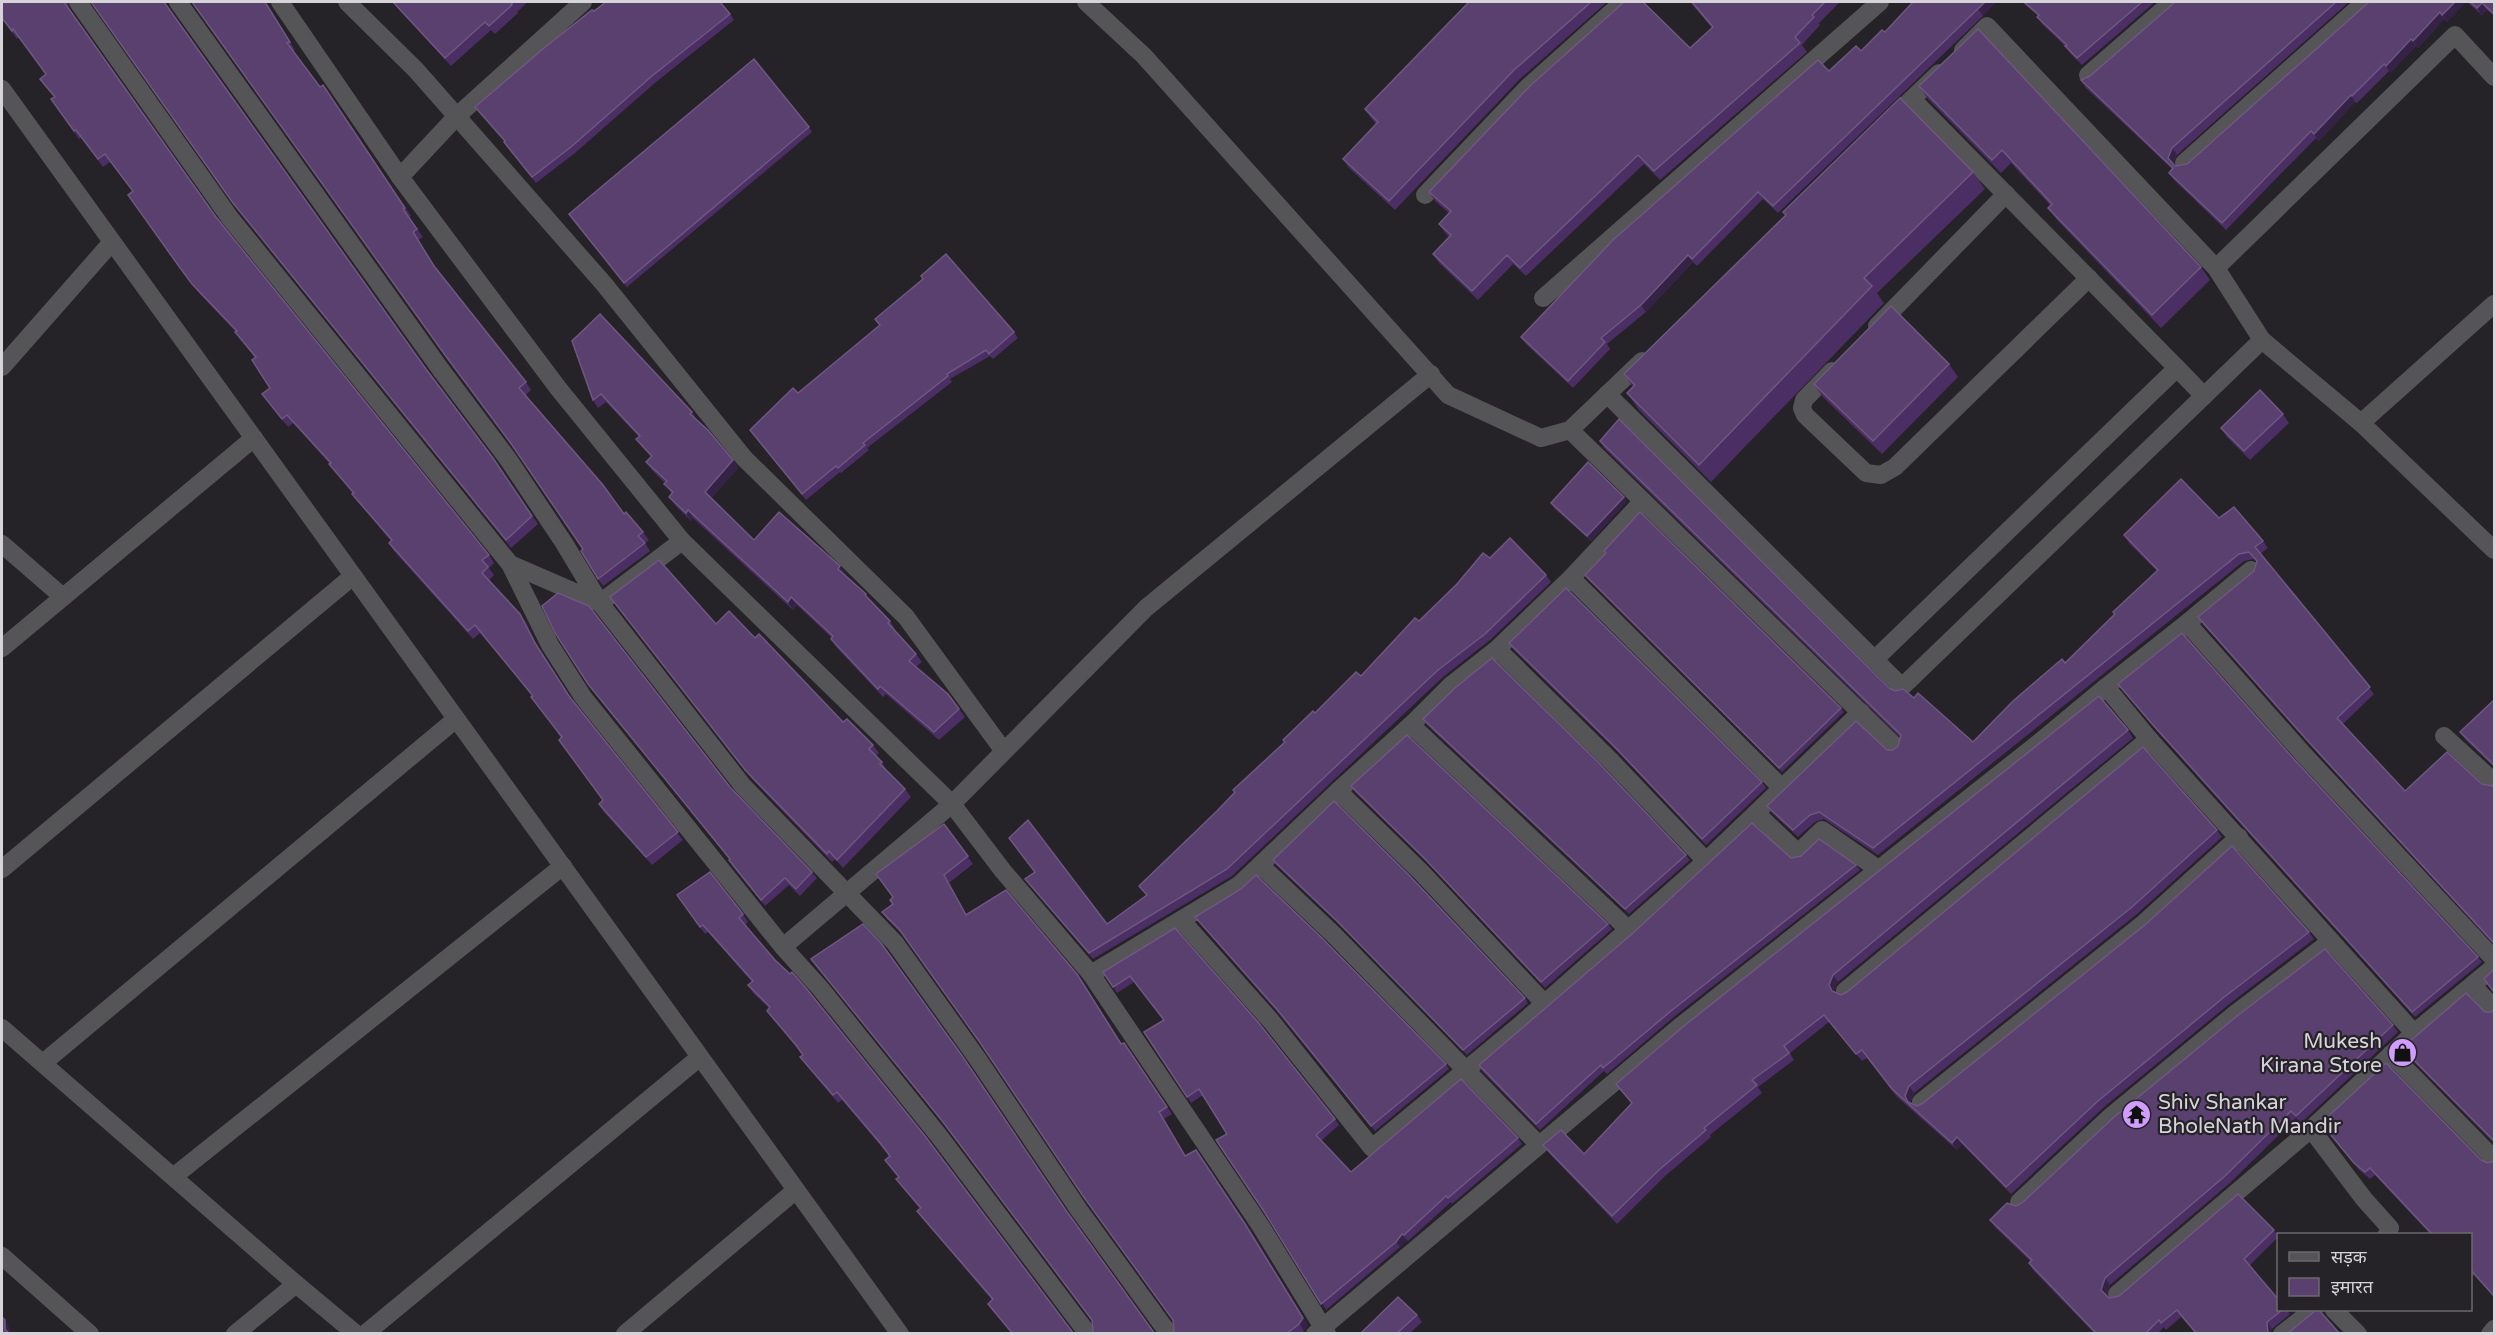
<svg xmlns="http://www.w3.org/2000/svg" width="2496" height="1335" viewBox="0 0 2496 1335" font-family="'Varela Round','Noto Sans Devanagari',sans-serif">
<rect width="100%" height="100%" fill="#252228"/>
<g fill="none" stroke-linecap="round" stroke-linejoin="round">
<g stroke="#555457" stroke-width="18">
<path d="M78 2 230 218 510 564 550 645 583 697 783 947 820 988 939 1136 1088 1334"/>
<path d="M178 2 441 370 508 459 564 543 600 603 743 786 895 943 977 1058 1079 1210 1169 1334"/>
<path d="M280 2 400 177 558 388 682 541 952 804 1003 871 1091 974 1260 1225 1327 1334"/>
<path d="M347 2 416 70 604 284 744 458 906 617 1003 750"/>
<path d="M1086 2 1144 56 1448 395 1541 438 1570 430 1642 361"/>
<path d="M1963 50 1987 26 2216 268 2455 35 2494 77"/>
<path d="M2088 75 2172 2"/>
<path d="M2 89 900 1334"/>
<path d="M1890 120 1939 73"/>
<path d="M2184 163 2365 2"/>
<path d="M400 177 457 116 583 2"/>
<path d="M1425 195 1528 87 1623 2"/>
<path d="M2216 268 2262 340"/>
<path d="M1543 298 1880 2"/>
<path d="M1877 326 2006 194"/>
<path d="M2 367 112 242"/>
<path d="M2177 368 2204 396"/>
<path d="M1832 371 1804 400 1802 408 1805 415 1866 473 1881 475 1895 467 2089 278"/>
<path d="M1607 394 1902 687 2262 340 2361 423 2494 304"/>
<path d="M2361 423 2494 550"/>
<path d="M1570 430 1643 501"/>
<path d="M2 544 63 597"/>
<path d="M510 564 600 603 682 541"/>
<path d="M1571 578 1643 501 1895 746"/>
<path d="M2187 623 2251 570"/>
<path d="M2 648 254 438"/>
<path d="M1874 660 2177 368 1912 99"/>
<path d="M2106 687 2187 623 2304 755 2494 959"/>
<path d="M1411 725 1629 930"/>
<path d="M2444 736 2494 782"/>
<path d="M1338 791 1421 872 1544 1003"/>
<path d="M1756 813 1798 853 1822 830 1878 869"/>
<path d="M1706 861 1861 712"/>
<path d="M1260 865 1333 934 1539 1145"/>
<path d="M2 869 353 576"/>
<path d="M1182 921 1271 1021 1372 1148 1519 1026 1706 861 1610 760 1497 649"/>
<path d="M783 947 952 804 1146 608 1431 374"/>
<path d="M1091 974 1239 885 1338 791 1411 725 1451 685 1497 649 1571 578 1782 788"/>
<path d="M2473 986 2494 1008"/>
<path d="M1845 991 2149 739"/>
<path d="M2 1028 296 1284"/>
<path d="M2414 1033 2494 967"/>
<path d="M2391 1054 2494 1159"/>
<path d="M43 1063 456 719"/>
<path d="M1921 1102 2144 923 2239 837"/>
<path d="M173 1177 563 866"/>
<path d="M2019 1202 2110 1117 2235 1014 2331 941"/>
<path d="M2 1256 90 1334"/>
<path d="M2117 1294 2311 1129"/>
<path d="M2334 1310 2358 1334"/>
<path d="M235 1334 296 1284 356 1334"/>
<path d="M365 1334 700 1057"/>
<path d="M625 1334 796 1190"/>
<path d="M1315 1334 1682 1025 2036 745 2106 687 2149 739 2414 1033 2311 1129 2364 1199 2390 1228 2387 1234"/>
<path d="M2282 1334 2313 1310"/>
<path d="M2490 1334 2494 1329"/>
</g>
</g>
<g fill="#4b2e63">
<path d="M2 2H68L69 8 216 217 489 555 494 563 489 568 494 575 489 580 526 622 540 651 571 699 683 840 652 865 604 812 599 804 603 800 561 738 533 696 480 633 473 639 394 551 389 543 391 541 358 502 352 494H353L335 472 329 464H330L293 423 288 427 268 402 262 394 270 388 255 358 241 340 235 332H236L198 292 184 273 132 191 110 162 103 167 81 138 79 139 51 99 54 97 40 79 46 74 19 37 17 39 2 19Z"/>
<path d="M91 2 169 8 426 369 493 458 538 524 511 548 239 211Z"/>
<path d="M191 2H266L295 50 293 51 320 87 323 85 411 216 409 217 423 237 418 240 436 269 526 382 531 390 525 396 624 514 643 532 649 540 645 543 650 551 603 586 598 579 583 549 516 451Z"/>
<path d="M392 2H528L517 12 518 13 495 34 491 30 451 66Z"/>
<path d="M1469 2H1607L1520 79 1395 210 1349 168 1343 159 1376 124 1371 118 1365 109Z"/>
<path d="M1690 2H1840L1819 23 1820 25 1802 45 1807 52 1660 180 1644 164 1526 276 1513 264 1478 300 1439 263 1433 254 1449 237 1445 233 1439 224 1449 213 1435 201 1429 192 1690 48 1712 28Z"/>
<path d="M1996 2 1983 16 1778 213 1763 199 1697 266 1693 262 1646 312 1607 344 1610 349 1573 388 1526 344 1521 337 1829 71 1861 51 1885 32Z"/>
<path d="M2022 2H2155L2082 65 2070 53 2065 46 2042 24 2037 17 2038 16Z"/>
<path d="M2175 2H2349L2177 155 2173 164 2175 166 2187 164 2368 3 2466 2 2447 22 2444 19 2418 48 2416 46 2390 73 2389 71 2357 103 2355 102 2319 141 2316 138 2226 230 2174 180 2169 173 2172 169 2085 87 2081 80 2090 76 2174 3Z"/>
<path d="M2467 2H2494V16L2487 10 2482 15Z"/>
<path d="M594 11 730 14 734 20 656 82 575 153 536 183 508 148 504 142 505 141 475 107Z"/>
<path d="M1919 86 2201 267 2210 280 2161 328 2057 220 2048 208 2050 205 2011 163 2001 173 1928 99Z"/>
<path d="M809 127 812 132 627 287 572 219Z"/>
<path d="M1973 172 1985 189 1877 293 1884 303 1711 482 1639 410 1627 393 1633 387 1624 374 1786 216 1783 212Z"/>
<path d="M875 319 1014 332 1018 338 993 359 990 356 950 379 952 382 867 448 869 450 841 473 840 472 806 500 750 430 798 393 880 326Z"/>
<path d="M572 341 692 412 697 420 733 460 738 468 711 498 754 540 846 574 845 575 890 621 895 629 894 630 916 654 922 662 916 667 959 709 965 717 939 740 886 694 883 697 836 647 831 639 832 638 797 605 793 610 693 518 691 521 675 505 669 497 672 494 664 484 665 483 652 470 646 462 651 457 642 447 636 439 639 437 606 402 598 408 593 400Z"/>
<path d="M1949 364 1958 377 1882 454 1823 397 1814 384Z"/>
<path d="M2283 414 2289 423 2250 460 2227 437 2221 428Z"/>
<path d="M1600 441 1889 688 1914 698 1973 742 2065 663 2157 571 2129 543 2124 535 2219 518 2263 541 2268 548 2260 554 2374 694 2343 724 2405 791 2482 784 2492 786 2494 784V945L2312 747 2203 624 2198 617 2254 571 2257 562 2254 559 2244 561 1878 855 1824 819 1815 822 1798 837 1772 813 1767 806 1887 750H1893L1898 746 1900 737 1604 448Z"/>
<path d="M1627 501 1591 541 1554 508 1551 503Z"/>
<path d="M1490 558 1546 575 1551 582 1490 640 1443 677 1232 876 1093 959 1025 879 1035 873 1107 924 1147 895 1139 886 1217 811 1235 793 1233 790 1315 713 1361 676 1419 621Z"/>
<path d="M1585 575 1841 708 1844 712 1782 772 1589 580Z"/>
<path d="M610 597 716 624 755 638 843 722 873 745 879 753 876 756 882 762 887 771 905 789 911 797 843 868 835 859 832 862 752 779Z"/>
<path d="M1509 643 1762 782 1766 788 1706 845 1618 752 1513 649Z"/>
<path d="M588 684 730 787 812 872 817 878 800 896 789 885 765 906 733 867 729 860H730Z"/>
<path d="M2118 684 2292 757 2478 957 2482 962 2415 1017 2158 732Z"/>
<path d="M2494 700V767L2465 739 2460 732Z"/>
<path d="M1423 719 1686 855 1690 860 1629 914 1427 725Z"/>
<path d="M2128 730 2133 738 1838 982 1834 992 1841 995 2217 830 2222 837 2137 914 1914 1093 1910 1103 1917 1106 2309 932 2314 939 2228 1005 2103 1108 2011 1194 1962 1144 1957 1150 1897 1097 1867 1058 1862 1061 1829 1022 1790 1053 1794 1060 1758 1087 1762 1093 1710 1135 1711 1137 1664 1177 1617 1224 1548 1152 1543 1145 1584 1154 1632 1103 1616 1084Z"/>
<path d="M1351 786 1608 924 1612 929 1545 988 1429 864 1354 791Z"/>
<path d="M944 824 973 864 949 883 967 915 1082 981 1122 1044 1124 1043 1172 1114 1164 1119 1185 1155 1201 1157 1251 1231 1308 1325 1304 1331 1301 1334H1172L1174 1331 1173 1320 982 1046 904 936 887 919 882 912 893 904V897Z"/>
<path d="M1791 858 1856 865 1860 870 1675 1016 1607 1074 1604 1071 1540 1130 1482 1071 1479 1065Z"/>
<path d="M1273 860 1525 998 1528 1003 1467 1055 1341 926 1276 865Z"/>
<path d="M677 895 743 914 748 922 745 925 1074 1334H1012L988 1304 992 1300 922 1218 917 1211 920 1209 901 1186 896 1179 898 1177 885 1160 889 1156 886 1152 842 1100 838 1103 806 1065 800 1057 803 1055 801 1053 767 1011 769 1008 753 993 748 985 752 982 708 932 705 934Z"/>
<path d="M1195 917 1446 1064 1449 1069 1375 1131 1279 1014Z"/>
<path d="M1175 928 1335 1119 1339 1125 1321 1141 1351 1172 1518 1138 1522 1144 1452 1204 1451 1202 1408 1241 1407 1240 1400 1247 1326 1310 1227 1134 1203 1095 1191 1103 1144 1032 1164 1020 1134 982 1117 993 1103 972Z"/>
<path d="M811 959 1068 1213 1155 1333 1093 1331 1092 1321 948 1129Z"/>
<path d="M2494 1010V1143L2407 1055 2402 1048 2485 1012H2492Z"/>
<path d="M2393 1025 2398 1032 2301 1123 2296 1118 2230 1183 2110 1285 2107 1295 2109 1298 2119 1296 2274 1230 2278 1237 2249 1266 2278 1310H2287L2290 1314 2272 1329V1334H2196L2181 1317 2166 1330 2164 1327 2157 1334H2095L2033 1270 2029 1263 2030 1261 1995 1227 1990 1220 2016 1206Z"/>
<path d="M2321 1123 2481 1160 2487 1163 2494 1161V1297L2474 1275 2472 1277 2470 1276V1234H2430L2375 1175 2370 1179 2359 1170Z"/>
<path d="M1417 1315 1422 1322 1409 1334H1364Z"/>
</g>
<g fill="#362246">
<path d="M265 2H266L295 50Z"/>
<path d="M1985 2H1996L1983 16 1978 9Z"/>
<path d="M2455 2H2466L2447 22 2442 15Z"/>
<path d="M2482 3 2487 10 2482 15 2477 8Z"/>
<path d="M2440 12 2444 19 2418 48 2413 41Z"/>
<path d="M2411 39 2416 46 2390 73 2386 66Z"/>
<path d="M2351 95 2355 102 2319 141 2314 134Z"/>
<path d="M2172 148 2177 155 2173 165 2168 158Z"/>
<path d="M1688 255 1693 262 1646 312 1641 305Z"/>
<path d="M733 460 738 468 710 500 705 492Z"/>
<path d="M1624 497 1627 501 1591 541 1587 536Z"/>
<path d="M688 510 693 518 691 521 686 513Z"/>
<path d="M840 566 846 574 844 576 838 569Z"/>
<path d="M791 597 797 605 793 610 788 602Z"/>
<path d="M520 614 526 622 540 651 535 643Z"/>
<path d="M944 875 949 883 971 923 966 915Z"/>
<path d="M1833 975 1838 982 1834 992 1832 991 1829 985Z"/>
<path d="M1909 1086 1914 1093 1909 1105 1905 1096Z"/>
<path d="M1159 1112 1164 1119 1190 1163 1185 1156Z"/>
<path d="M1957 1137 1962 1144 1957 1150 1952 1143Z"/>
<path d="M1196 1150 1251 1231 1308 1325 1304 1331Z"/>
<path d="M1402 1234 1407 1240 1400 1247 1396 1242Z"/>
<path d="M2105 1278 2110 1285 2106 1297 2101 1290Z"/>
<path d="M5 1320 10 1329V1334H8L5 1329Z"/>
<path d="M2267 1322 2272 1329V1334H2268Z"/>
</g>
<g fill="#5a406f" stroke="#6e5780" stroke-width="1.5">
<path d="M2 2H64L216 217 489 555 482 560 488 567 482 573 520 614 535 643 569 696 678 832 646 857 599 804 603 800 559 740 562 737 531 697 533 696 475 625 468 631 389 543 392 540 352 494 354 493 329 464 331 463 287 415 282 419 262 394 270 388 252 360 256 357 235 332 237 331 192 284 178 265 128 195 133 191 105 154 98 159 76 130 74 131 51 99 55 97 40 79 46 74 13 29 12 31 2 18Z"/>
<path d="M91 2H164L426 369 493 458 532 516 506 540 233 203Z"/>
<path d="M192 2H265L290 42 287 43 320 87 323 85 405 208 403 209 417 229 413 232 434 266 526 382 519 388 603 485 624 514 626 512 643 532 638 536 645 543 598 579 581 551 583 549 512 445 445 355Z"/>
<path d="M393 2H514L511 4 512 5 489 26 485 22 445 58Z"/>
<path d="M606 2H720L730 14 652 76 571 147 532 177 504 142 505 141 475 107 544 48 592 10 594 11Z"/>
<path d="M1469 2H1591L1514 70 1389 201 1343 159 1378 122 1365 109Z"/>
<path d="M1624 2H1643L1690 48 1713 27 1692 2H1825L1812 15 1814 17 1795 37 1800 43 1654 171 1638 155 1520 268 1507 255 1472 291 1433 254 1451 235 1439 224 1451 211 1429 192 1530 86Z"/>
<path d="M1913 2H1985L1773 206 1758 192 1692 259 1688 255 1641 305 1601 338 1605 342 1568 381 1521 337 1613 240 1818 60 1829 71 1856 46 1861 51 1882 30 1885 32Z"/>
<path d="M2024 2H2142L2077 58 2065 46 2067 45 2037 17 2039 15Z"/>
<path d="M2175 2H2336L2172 148 2168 158 2175 166 2187 164 2369 2H2455L2442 15 2440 12 2413 41 2411 39 2386 66 2384 64 2352 96 2351 95 2314 134 2311 131 2222 223 2169 173 2173 168 2081 80 2090 76 2174 3Z"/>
<path d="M2470 2H2494V14L2482 3 2477 8Z"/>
<path d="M1978 29 2201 267 2152 315 2048 208 2052 204 2002 150 1992 160 1919 86Z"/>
<path d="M754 59 809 127 624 283 569 214Z"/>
<path d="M1900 98 1973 172 1864 278 1872 286 1699 465 1627 393 1635 385 1624 374 1786 215 1783 212Z"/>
<path d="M946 254 1014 332 989 354 986 350 947 374 948 376 863 443 865 445 838 468 836 466 802 494 750 430 793 388 798 393 880 325 875 319 923 279 921 276Z"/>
<path d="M1891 306 1949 364 1873 441 1814 384Z"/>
<path d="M600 314 692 412 690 414 708 430 733 460 705 492 754 540 779 512 840 566 838 569 866 594 865 595 890 621 888 623 916 654 909 661 948 694 959 709 934 732 880 686 878 689 831 639 833 636 791 597 788 602 688 510 686 513 669 497 673 492 664 484 667 481 646 462 652 456 636 439 640 436 601 394 593 400 572 341Z"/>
<path d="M2260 390 2283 414 2244 451 2221 428Z"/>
<path d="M1619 419 1889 688 1895 691 1903 689 1914 698 1918 693 1973 742 2013 701 2062 659 2065 663 2115 614 2113 612 2158 570 2124 535 2181 479 2219 518 2234 507 2263 541 2255 547 2370 687 2337 718 2405 791 2447 752 2482 784 2492 786 2494 784V943L2307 740 2198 617 2254 571 2257 561 2249 552 2239 554 1873 848 1819 812 1810 815 1793 830 1767 806 1856 721 1887 750H1893L1898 746 1901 735 1600 441Z"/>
<path d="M1588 462 1624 497 1587 536 1551 503Z"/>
<path d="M1640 512 1841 708 1779 768 1585 575 1606 553 1604 551Z"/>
<path d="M1510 538 1546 575 1485 634 1438 670 1227 869 1089 953 1025 879 1035 872 1009 838 1028 820 1107 924 1147 895 1139 886 1217 811 1235 792 1233 790 1285 742 1283 740 1313 711 1315 713 1356 672 1361 676 1415 618 1419 621 1457 584 1483 553 1490 558Z"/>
<path d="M659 560 716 624 729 611 755 638 759 634 843 722 847 719 873 745 869 749 882 762 880 764 905 789 837 860 829 851 827 854 746 771 610 597Z"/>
<path d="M1566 588 1762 782 1702 839 1614 746 1509 643Z"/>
<path d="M558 593 589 606 730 787 812 872 796 889 785 878 761 900 729 860 730 859 588 684 555 633 542 606Z"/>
<path d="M2182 633 2292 757 2478 957 2412 1012 2154 726 2118 684Z"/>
<path d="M1492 658 1598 762 1686 855 1625 909 1423 719 1455 688Z"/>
<path d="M2099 696 2128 730 1833 975 1829 985 1832 991 1841 995 1847 992 2143 747 2217 830 2132 907 1909 1086 1905 1096 1908 1102 1917 1106 1923 1103 2146 924 2232 846 2309 932 2223 998 2098 1101 2006 1187 1957 1137 1952 1143 1892 1089 1862 1050 1856 1054 1824 1015 1784 1046 1789 1053 1752 1080 1757 1085 1704 1128 1706 1130 1659 1170 1612 1216 1543 1145 1561 1130 1584 1154 1632 1103 1616 1084 1684 1026Z"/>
<path d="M2494 700V765L2460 732Z"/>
<path d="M1407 735 1608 924 1541 982 1425 859 1351 786Z"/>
<path d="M1334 801 1409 875 1525 998 1463 1050 1337 921 1273 860Z"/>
<path d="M1752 823 1791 858 1801 856 1819 839 1856 865 1671 1011 1603 1068 1601 1065 1536 1124 1479 1065 1633 933Z"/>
<path d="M944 824 968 856 944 875 966 915 1006 890 1077 974 1121 1044 1124 1043 1167 1107 1159 1112 1185 1156 1196 1150 1245 1224 1303 1318 1299 1324 1286 1334H1172L1174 1331 1173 1320 1083 1196 981 1044 899 929 882 912 893 904 890 900 893 897 876 874Z"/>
<path d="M710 872 743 914 739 918 775 960 790 974 792 972 806 988 925 1136 1074 1334H1013L988 1304 993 1299 917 1211 921 1208 896 1179 899 1177 885 1160 890 1156 881 1144 837 1092 833 1095 800 1057 803 1055 796 1045 767 1011 770 1007 748 985 753 981 703 925 700 927 677 895Z"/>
<path d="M1256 875 1321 937 1446 1064 1371 1126 1276 1008 1195 917 1241 889Z"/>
<path d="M863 924 881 943 963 1057 1065 1209 1155 1334H1091L1093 1331 1092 1320 943 1122 811 959Z"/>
<path d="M1175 928 1258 1022 1335 1119 1316 1135 1351 1172 1461 1079 1518 1138 1448 1198 1446 1196 1404 1235 1402 1234 1396 1242 1321 1304 1265 1213 1216 1140 1227 1134 1199 1089 1187 1097 1144 1032 1164 1020 1130 976 1113 987 1103 972Z"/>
<path d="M2325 949 2393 1025 2296 1116 2291 1111 2225 1176 2105 1278 2101 1290 2109 1298 2119 1296 2238 1194 2274 1230 2244 1259 2278 1299V1310H2282L2267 1322 2268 1334H2197L2177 1310 2161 1323 2159 1320 2145 1334H2097L2029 1263 2032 1260 1990 1220 2007 1203 2016 1206 2022 1203 2113 1118 2237 1016Z"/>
<path d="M2494 969V992L2484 979Z"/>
<path d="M2466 993 2485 1012H2492L2494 1010V1141L2402 1048Z"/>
<path d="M2386 1063 2481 1160 2487 1163 2494 1161V1296L2470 1269V1234H2432L2370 1168 2365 1172 2354 1163 2321 1123Z"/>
<path d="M1398 1297 1417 1315 1396 1334H1364L1362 1332Z"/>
<path d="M2316 1310H2319L2340 1334H2287Z"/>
<path d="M2 1317 5 1320V1329L9 1334H2Z"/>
</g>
<defs>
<symbol id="shop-disc" viewBox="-11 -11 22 22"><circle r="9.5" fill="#d09dfe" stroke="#252228"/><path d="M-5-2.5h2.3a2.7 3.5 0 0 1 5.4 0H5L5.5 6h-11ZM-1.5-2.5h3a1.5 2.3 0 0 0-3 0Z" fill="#111"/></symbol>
<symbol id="temple-disc" viewBox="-11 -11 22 22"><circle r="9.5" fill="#d09dfe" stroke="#252228"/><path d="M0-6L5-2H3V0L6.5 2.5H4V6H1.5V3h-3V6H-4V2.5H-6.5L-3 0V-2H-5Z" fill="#111"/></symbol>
</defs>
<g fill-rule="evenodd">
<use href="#shop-disc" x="2386" y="1036" width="33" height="33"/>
<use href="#temple-disc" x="2120" y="1098" width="33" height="33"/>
</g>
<g text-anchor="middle" stroke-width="4.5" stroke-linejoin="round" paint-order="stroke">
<g font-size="21" fill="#d6d4d8" stroke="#252228" text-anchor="end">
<text x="2382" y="1048">Mukesh<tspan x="2382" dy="24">Kirana Store</tspan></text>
<text x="2158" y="1109" text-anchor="start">Shiv Shankar<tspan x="2158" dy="24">BholeNath Mandir</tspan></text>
</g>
</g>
<rect width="2496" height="1335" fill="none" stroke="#d6d4d8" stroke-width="6"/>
<rect x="2277" y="1233" width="195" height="78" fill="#252228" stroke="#6c696e" stroke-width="1.5"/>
<rect x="2289" y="1252" width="30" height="9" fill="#555457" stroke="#6c696e" stroke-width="1.5"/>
<text x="2331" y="1263" font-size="18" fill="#d6d4d8">सड़क</text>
<rect x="2289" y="1278" width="30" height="18" fill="#5a406f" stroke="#6c696e" stroke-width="1.5"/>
<text x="2331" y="1293" font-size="18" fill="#d6d4d8">इमारत</text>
</svg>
